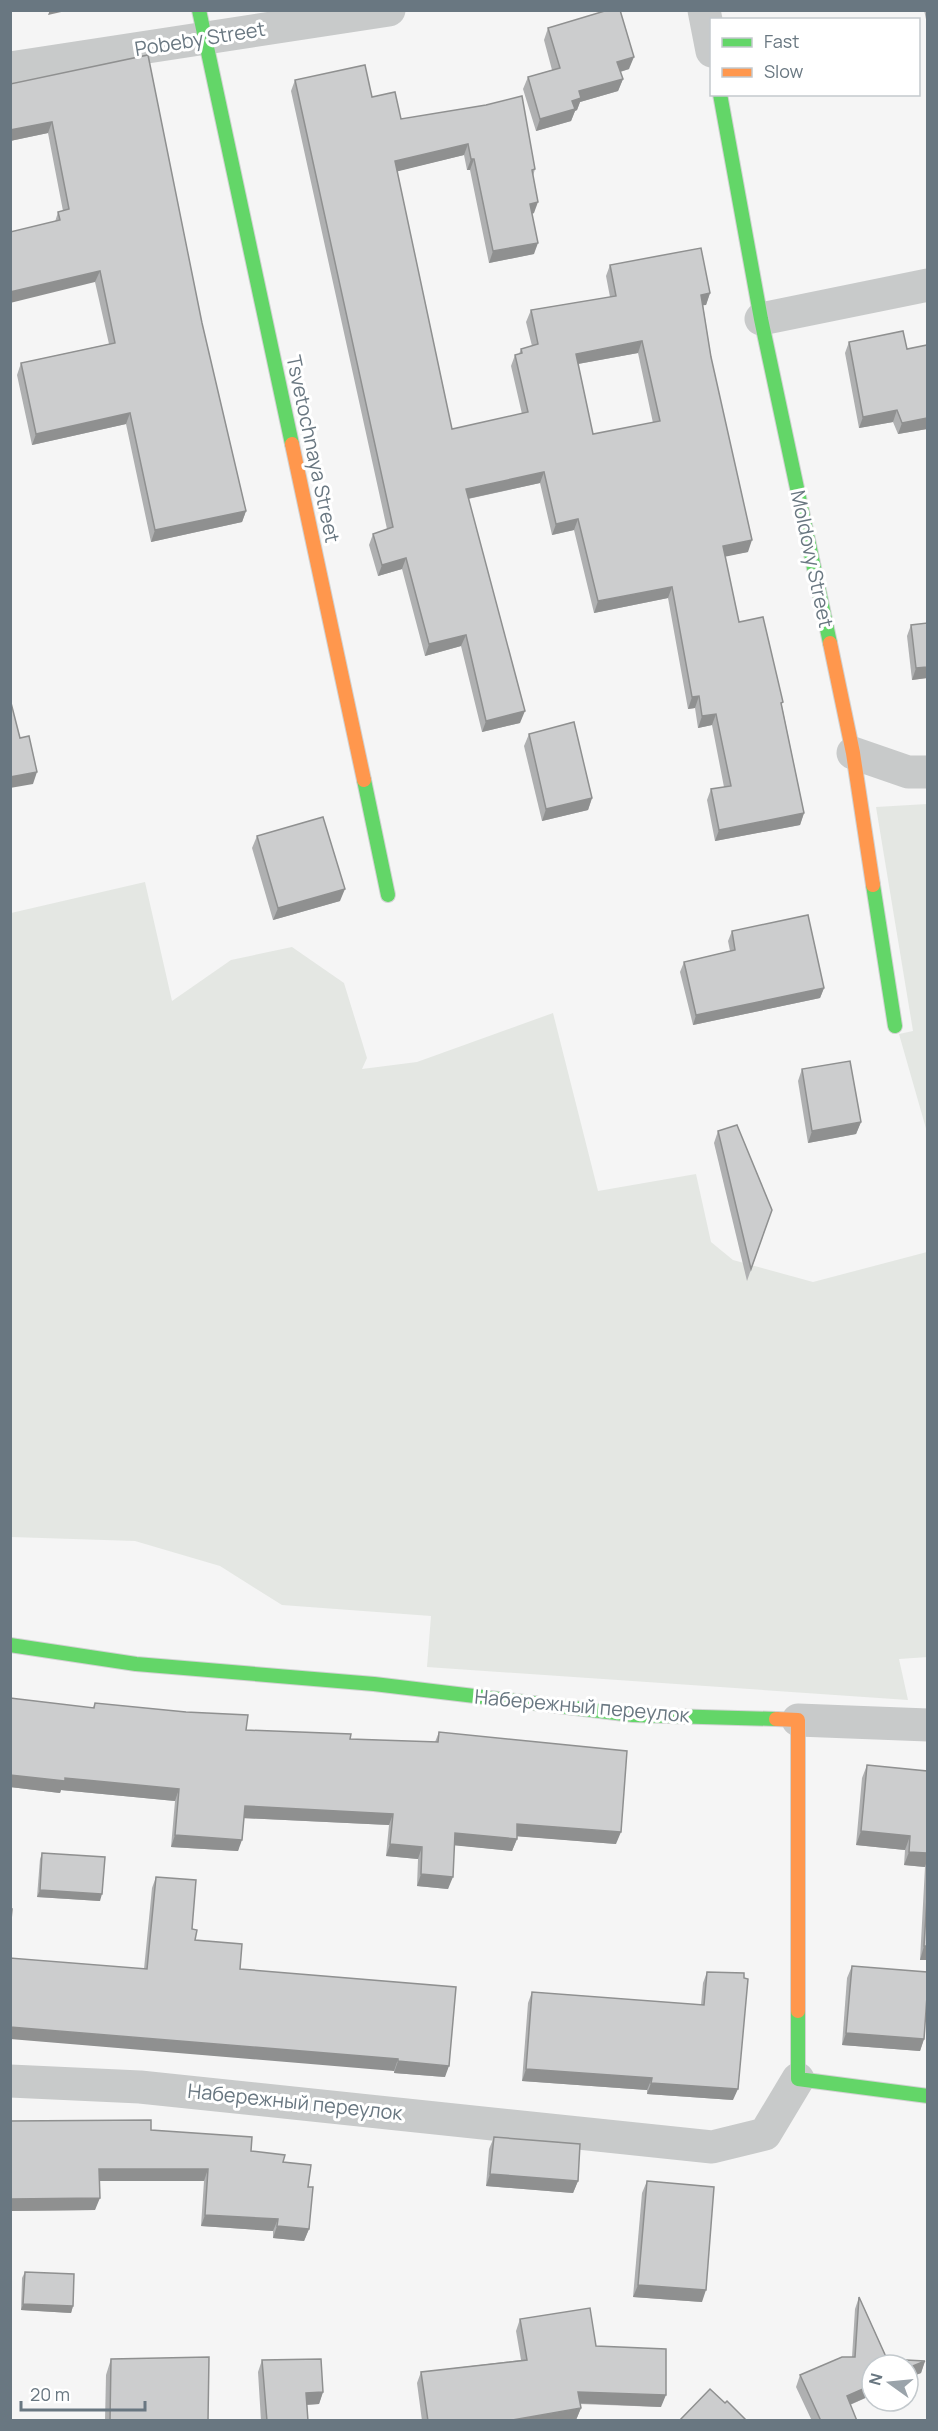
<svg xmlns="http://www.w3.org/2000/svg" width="938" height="2431" viewBox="0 0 938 2431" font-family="Manrope,sans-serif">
<rect width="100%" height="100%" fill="#f5f5f5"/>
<g fill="#e4e7e3">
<path d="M927 804V1132L899 1034 913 1031 876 807Z"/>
<path d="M145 882 172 1001 231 960 292 947 344 983 367 1058 362 1069 417 1062 553 1013 598 1191 696 1174 711 1242 733 1260 813 1282 927 1252 928 1657 899 1659 908 1700 427 1667 431 1616 282 1605 220 1566 135 1541 11 1537V913Z"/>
</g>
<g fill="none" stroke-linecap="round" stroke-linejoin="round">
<defs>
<g id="fast">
<path d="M199 10 292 444"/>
<path d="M720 94 761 319 830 643"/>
<path d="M364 780 388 895"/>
<path d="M873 885 895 1026"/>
<path d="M10 1645 136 1664 374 1684 633 1715 776 1719"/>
<path d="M798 2011V2079L928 2096"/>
</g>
<g id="slow">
<path d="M292 444 364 780"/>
<path d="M830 643 853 753 873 885"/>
<path d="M776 1719 798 1720V2011"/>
</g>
</defs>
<use href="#fast" stroke="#d1d2d2" stroke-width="16"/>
<use href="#slow" stroke="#d1d2d2" stroke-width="16"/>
<g stroke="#c8caca" stroke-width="33">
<path d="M704 10 712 51"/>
<path d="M10 68 389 10"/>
<path d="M761 319 928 285"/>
<path d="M853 753 908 772H928"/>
<path d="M798 1720 928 1725"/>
<path d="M10 2081 140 2087 712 2147 765 2134 798 2079"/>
</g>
<use href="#fast" stroke="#63d668" stroke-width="14"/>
<use href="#slow" stroke="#ff974d" stroke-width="14"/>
</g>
<g fill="#afb0b1" fill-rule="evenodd">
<path d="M924 10H927V24Z"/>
<path d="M548 28 629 69 620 72 623 79 618 91 580 102 577 110 575 111 571 121 536 131 523 89 528 77 552 70 544 40Z"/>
<path d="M148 55 202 323 246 511 242 522 151 542 126 424 32 445 17 375 21 363 109 344 95 282 55 222 58 212 63 211 48 133 10 141V84Z"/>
<path d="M295 80 372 97 401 119 535 169 533 176 534 213 532 214 534 254 489 263 470 170H467L464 155 397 171 452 429 522 414 511 366 515 355 519 354 521 349 532 346 526 322 531 310 610 297 606 276 610 265 710 293 706 305H703L711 357 748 552 725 556 739 622 782 706 804 813 800 825 715 841 707 800 711 789 724 787 712 725 698 728 695 708 688 709 668 598 594 613 574 530 552 535 540 483 468 499 520 723 482 732 461 646 425 656 402 569 378 576 369 545 373 534 387 529 291 91ZM638 353 653 423 593 434 578 364Z"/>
<path d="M849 342 907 349 927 345V429L898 434 893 422 859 428 845 353Z"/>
<path d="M927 623V678L912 680 907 636 911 625Z"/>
<path d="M529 734 592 798 588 810 542 821 524 746Z"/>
<path d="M257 836 340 901 273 920 252 848Z"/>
<path d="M732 931 824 988 820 998 693 1025 680 972 684 962 730 951 728 941Z"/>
<path d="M802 1069 861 1122 856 1134 808 1143 798 1081Z"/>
<path d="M718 1131 772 1210 747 1281 714 1143Z"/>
<path d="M10 1698 93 1708 95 1703 246 1730 350 1739 435 1742 439 1732 616 1844 517 1836V1839L512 1851 455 1845 448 1889 417 1886 418 1859 386 1856 389 1825 244 1818 238 1851 171 1847 175 1801 61 1790 60 1793 10 1787Z"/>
<path d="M867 1765 927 1771V1960H920L925 1867 904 1865 905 1850 856 1845 862 1778Z"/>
<path d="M42 1853 100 1901 37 1897 40 1859Z"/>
<path d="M156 1877 192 1929 195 1940 240 1969 445 2077 394 2073V2071L144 1969 152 1888Z"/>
<path d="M852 1966 924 2039 920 2051 842 2045 847 1978Z"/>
<path d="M707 1972 733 2100 647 2094V2090L522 2081 528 2003 532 1992 701 2005 703 1983Z"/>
<path d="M10 2121 151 2130 251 2151 283 2162 308 2187 309 2229 304 2241 273 2238V2231L201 2226 204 2181H99L95 2210 10 2211Z"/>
<path d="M494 2137 578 2181 573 2193 486 2186 489 2149Z"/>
<path d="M647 2181 702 2302 633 2297 642 2193Z"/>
<path d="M25 2272 73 2306 71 2313 21 2310 22 2278Z"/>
<path d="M859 2297 887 2359 925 2361 921 2373 908 2378V2365H872V2395L850 2405 857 2421H812L796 2387 800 2375 842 2357H852L855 2309Z"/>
<path d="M520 2319 596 2346 661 2407 580 2404 581 2408 576 2420 573 2421H422L417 2383 421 2372 521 2360 516 2331Z"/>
<path d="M111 2359 208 2421H105L106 2375Z"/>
<path d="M262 2360 323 2392 319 2404 307 2405 308 2421H261L258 2372Z"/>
</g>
<g fill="#8f9090">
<path d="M50 10H70L48 15Z"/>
<path d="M634 57 629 69 613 74 617 62Z"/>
<path d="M623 79 618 91 580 102 577 110 575 111 571 121 536 131 540 119 572 101 579 91Z"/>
<path d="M52 122 48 133 10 141V130Z"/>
<path d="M468 144 464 155 391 173 395 161Z"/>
<path d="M471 159H474L470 170H467Z"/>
<path d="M538 202 534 213 526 215 530 204Z"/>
<path d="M538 243 534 254 489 263 493 251Z"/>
<path d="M100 271 95 282 10 303V292Z"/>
<path d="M710 293 706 305 697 306 701 295Z"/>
<path d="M642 341 638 353 572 365 576 354Z"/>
<path d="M897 410 893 422 859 428 863 417Z"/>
<path d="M130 413 126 424 32 445 36 434Z"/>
<path d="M927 418V429L898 434 902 423Z"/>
<path d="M544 472 540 483 462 500 466 489Z"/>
<path d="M246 511 242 522 151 542 155 530Z"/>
<path d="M578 519 574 530 552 535 556 524Z"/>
<path d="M752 540 748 552 719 558 723 546Z"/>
<path d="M406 558 402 569 378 576 382 565Z"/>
<path d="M672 587 668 598 594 613 598 601Z"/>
<path d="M466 635 461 646 425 656 429 644Z"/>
<path d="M927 667V678L912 680 916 668Z"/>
<path d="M699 696 695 708 688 709 692 697Z"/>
<path d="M525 711 520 723 482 732 486 721Z"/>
<path d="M716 714 712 725 698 728 702 716Z"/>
<path d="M37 772 33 784 10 788V777Z"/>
<path d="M592 798 588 810 542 821 546 809Z"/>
<path d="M804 813 800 825 715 841 719 830Z"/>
<path d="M345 889 340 901 273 920 278 908Z"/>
<path d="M824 988 820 998 693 1025 696 1015Z"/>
<path d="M861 1122 856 1134 808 1143 812 1131Z"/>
<path d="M10 1775 65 1778 179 1789 175 1801 61 1790 60 1793 10 1787Z"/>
<path d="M245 1806 393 1814 389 1825 241 1818Z"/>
<path d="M517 1824 621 1832 616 1844 513 1836Z"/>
<path d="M861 1831 910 1836 905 1850 856 1845Z"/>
<path d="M455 1833 517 1839 512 1851 451 1845Z"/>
<path d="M175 1835 242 1840 238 1851 171 1847Z"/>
<path d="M390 1844 422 1847 418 1859 386 1856Z"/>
<path d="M909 1852 927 1853V1861L925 1867 904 1865Z"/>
<path d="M421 1874 453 1877 448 1889 417 1886Z"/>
<path d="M40 1890 102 1894 100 1901 37 1897Z"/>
<path d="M924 1946H927V1960H920Z"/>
<path d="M10 2027 398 2059 394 2071 10 2039Z"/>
<path d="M846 2033 924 2039 920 2051 842 2045Z"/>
<path d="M398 2061 449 2066 445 2077 394 2073Z"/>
<path d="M526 2069 652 2078 647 2090 522 2081Z"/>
<path d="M651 2083 738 2089 733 2100 647 2094Z"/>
<path d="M99 2169H208L204 2181H95Z"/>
<path d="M490 2174 578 2181 573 2193 486 2186Z"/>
<path d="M100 2198 95 2210 10 2211V2199Z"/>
<path d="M205 2215 278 2219 273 2231 201 2226Z"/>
<path d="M277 2226 309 2229 304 2241 273 2238Z"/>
<path d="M638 2285 706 2290 702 2302 633 2297Z"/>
<path d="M23 2304 73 2306 71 2313 21 2310Z"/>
<path d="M925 2361 921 2373 908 2378V2368Z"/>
<path d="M872 2385V2395L842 2408 847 2396Z"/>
<path d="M323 2392 319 2404 302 2405 306 2393Z"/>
<path d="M578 2392 666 2395 661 2407 574 2403Z"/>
<path d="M581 2408 576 2420 573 2421H506Z"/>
</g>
<g fill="#cccdce" stroke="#8f9090" stroke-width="1.5" fill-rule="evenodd">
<path d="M608 10H620L634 57 617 62 623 79 579 91 581 98 572 101 575 109 540 119 528 77 560 68 548 28Z"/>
<path d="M148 55 202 323 246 511 155 530 130 413 36 434 21 363 115 343 100 271 10 292V232L60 220 58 212 69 209 52 122 10 130V84Z"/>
<path d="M365 65 372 97 395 92 401 119 486 105 522 96 535 169 532 170 538 202 530 204 538 243 493 251 474 159H471L468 144 395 161 452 429 528 412 515 355 522 353 521 349 538 344 531 310 616 296 610 265 701 248 710 293 701 295 711 357 752 540 723 546 739 622 763 617 783 702 781 703 804 813 719 830 711 789 731 786 716 714 702 716 699 696 692 697 672 587 598 601 578 519 556 524 544 472 466 489 525 711 486 721 466 635 429 644 406 558 382 565 373 534 393 527 295 80ZM642 341 660 421 593 434 576 354Z"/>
<path d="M903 331 907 349 927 345V418L902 423 897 410 863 417 849 342Z"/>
<path d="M927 623V667L916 668 911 625Z"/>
<path d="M10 699 20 738 29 736 37 772 10 777Z"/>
<path d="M574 722 592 798 546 809 529 734Z"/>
<path d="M323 817 345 889 278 908 257 836Z"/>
<path d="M808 915 824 988 696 1015 684 962 735 950 732 931Z"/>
<path d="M850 1061 861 1122 812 1131 802 1069Z"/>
<path d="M737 1125 772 1210 751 1269 718 1131Z"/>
<path d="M10 1698 94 1708 95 1703 186 1712 248 1715 246 1730 351 1734 350 1739 438 1742 439 1732 627 1751 621 1832 517 1824V1839L455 1833 453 1877 421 1874 422 1847 390 1844 393 1814 245 1806 242 1840 175 1835 179 1789 65 1778V1781L10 1775Z"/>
<path d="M867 1765 927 1771V1853L909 1852 910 1836 861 1831Z"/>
<path d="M42 1853 105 1857 102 1894 40 1890Z"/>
<path d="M156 1877 196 1880 192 1929 197 1930 195 1940 242 1944 240 1969 456 1987 449 2066 398 2061V2059L10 2027V1958L147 1969Z"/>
<path d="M927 1898V1946H924Z"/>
<path d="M10 1909H12L10 1931Z"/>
<path d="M852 1966 927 1972V1996L924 2039 846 2033Z"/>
<path d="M707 1972 744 1973V1978L748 1979 738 2089 651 2083 652 2078 526 2069 532 1992 704 2005Z"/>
<path d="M151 2120V2130L252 2137 251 2151 285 2155 283 2162 311 2165 308 2187H313L309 2229 277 2226 278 2219 205 2215 208 2169H99L100 2198 10 2199V2121Z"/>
<path d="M494 2137 580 2144 578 2181 490 2174Z"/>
<path d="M647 2181 714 2187 706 2290 638 2285Z"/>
<path d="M25 2272 74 2274 73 2306 23 2304Z"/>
<path d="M859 2297 887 2359 925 2361 908 2368V2365H872V2385L847 2396 857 2421H821L800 2375 842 2357H855Z"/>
<path d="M590 2308 596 2346 666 2349V2395L578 2392 581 2408 506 2421H428L421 2372 527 2360 520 2319Z"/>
<path d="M209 2357 208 2421H110L111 2359Z"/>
<path d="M321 2359 323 2392 306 2393 308 2421H267L262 2360Z"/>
<path d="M710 2389 725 2403 727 2401 747 2421H679Z"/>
</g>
<g text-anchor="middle" stroke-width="6" stroke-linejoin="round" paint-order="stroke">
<g font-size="20" fill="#697781" stroke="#fff">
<text transform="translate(200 39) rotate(-9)" y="7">Pobeby Street</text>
<text transform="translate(313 449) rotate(78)" y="7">Tsvetochnaya Street</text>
<text transform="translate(812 559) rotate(78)" y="7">Moldovy Street</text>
<text transform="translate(582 1706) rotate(5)" y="7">Набережный переулок</text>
<text transform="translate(295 2102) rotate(6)" y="7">Набережный переулок</text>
</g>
</g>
<rect width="938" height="2431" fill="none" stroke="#697781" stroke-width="24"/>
<rect x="710" y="18" width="210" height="78" fill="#ffffff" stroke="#c3c9cd" stroke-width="1.5"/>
<rect x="722" y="38" width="30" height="9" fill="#63d668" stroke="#c3c9cd" stroke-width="1.5"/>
<text x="764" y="48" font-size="18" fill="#697781">Fast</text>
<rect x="722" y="68" width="30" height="9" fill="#ff974d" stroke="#c3c9cd" stroke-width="1.5"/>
<text x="764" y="78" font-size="18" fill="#697781">Slow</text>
<g transform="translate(890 2383) rotate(285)"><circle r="28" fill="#ffffff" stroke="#c3c9cd" stroke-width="1.5"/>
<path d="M0-4.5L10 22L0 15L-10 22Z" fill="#9aa3aa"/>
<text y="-9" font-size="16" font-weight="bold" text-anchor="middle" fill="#697781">N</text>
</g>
<path d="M21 2401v9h124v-9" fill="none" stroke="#697781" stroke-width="3"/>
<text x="30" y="2401" font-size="18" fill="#697781" stroke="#ffffff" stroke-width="4.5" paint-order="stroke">20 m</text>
</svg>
